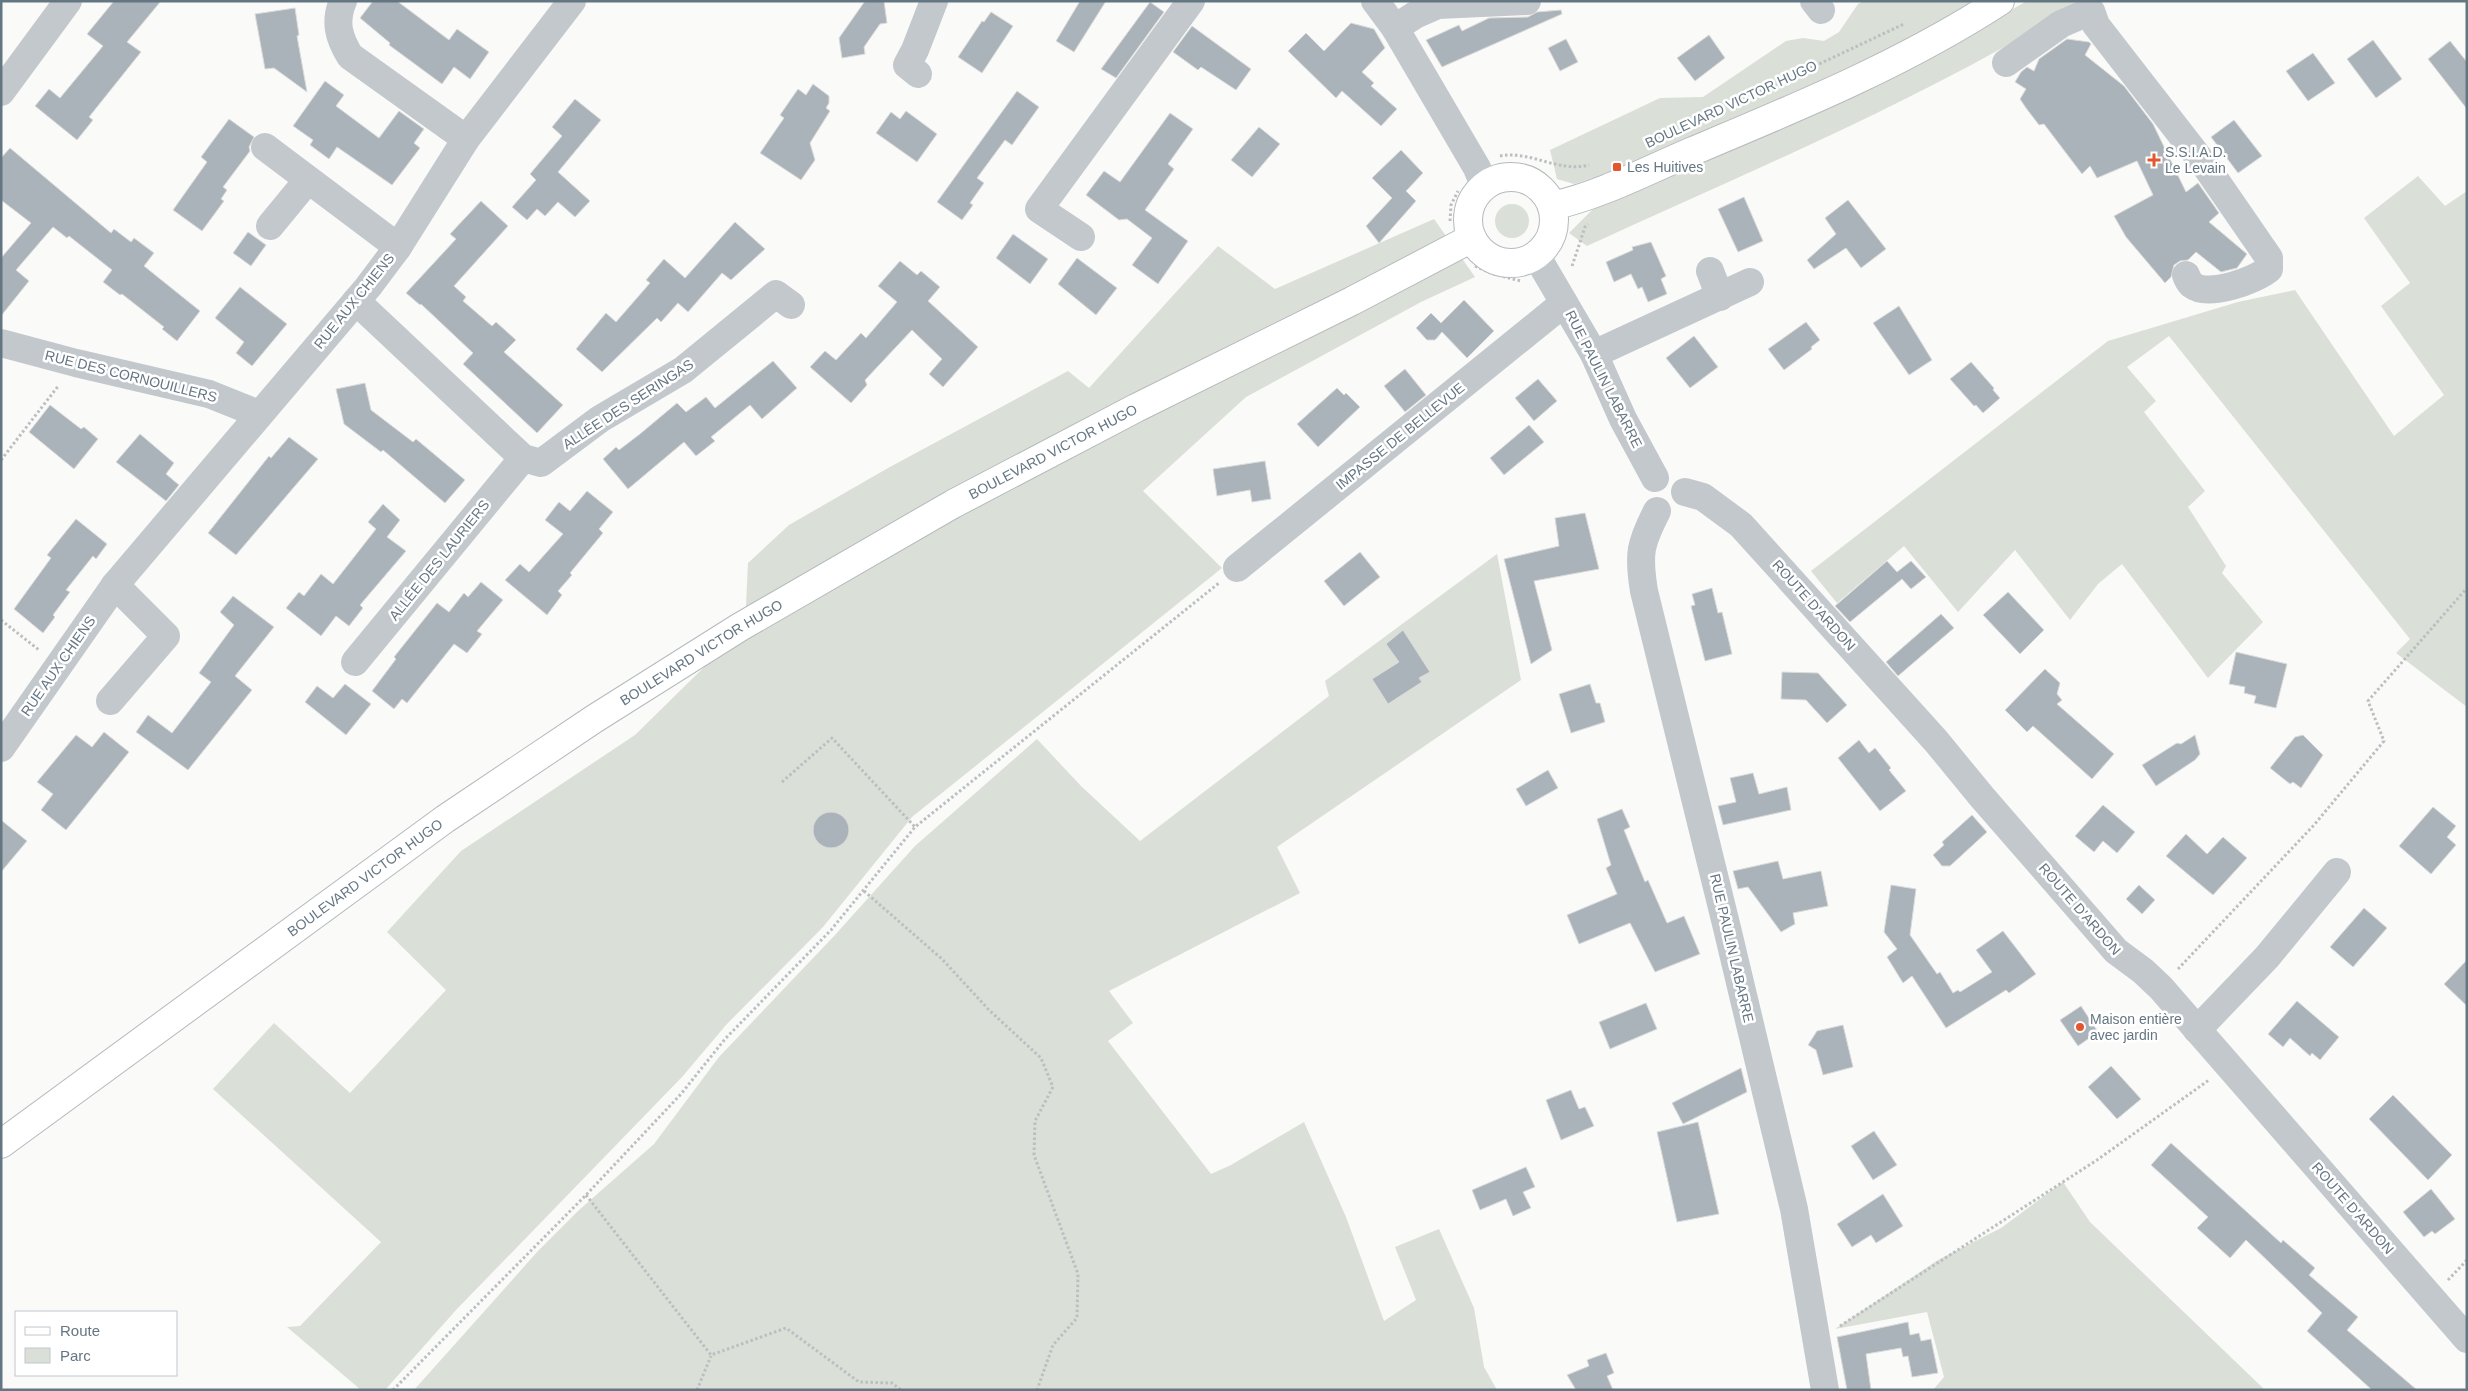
<svg xmlns="http://www.w3.org/2000/svg" width="2468" height="1391" viewBox="0 0 2468 1391" font-family="Arial,sans-serif">
<rect width="100%" height="100%" fill="#fafaf8"/>
<g fill="#dadfd7">
<path d="M1864 1H1978L1839 76 1610 172 1574 184 1557 179 1550 150 1660 98 1703 97 1786 41 1803 38 1824 41 1839 32 1858 4Z"/>
<path d="M2027 1H2082C1925 99 1754 169 1587 246L1569 233 1594 208 1935 53Z"/>
<path d="M2418 176 2445 206 2467 191V707L2396 653 2410 639 2169 336 2127 367 2156 401 2144 412 2205 491 2188 507 2226 566 2222 573 2263 622 2208 678 2122 564 2098 584 2070 620 2015 550 1958 612 1904 546 1837 603 1811 571 2108 341 2238 302 2295 290 2394 436 2444 395 2381 306 2410 283 2364 218Z"/>
<circle cx="1512" cy="221" r="17"/>
<path d="M1434 219 1475 277 1421 302 1246 397 1143 491 1222 568 912 817 823 927 726 1025 682 1077 456 1310 385 1390H361L287 1327 300 1326 381 1242 213 1089 274 1023 350 1093 446 990 387 932 461 851 635 735 745 627 748 563 789 525 888 468 1068 371 1089 388 1218 246 1275 289Z"/>
<path d="M1497 554 1521 680 1277 847 1300 893 1109 991 1133 1023 1108 1041 1211 1174 1231 1165 1304 1122 1346 1217 1384 1321 1416 1300 1395 1247 1439 1229 1474 1308 1484 1367 1497 1390H414L538 1251 578 1211 654 1144 719 1057 835 935 915 846 1037 739 1081 786 1140 841 1329 696 1325 681Z"/>
<path d="M2063 1182 2090 1222 2265 1390H1933L1944 1377 1927 1312 1835 1329 1938 1260 2001 1228Z"/>
</g>
<g fill="#aab3b9" stroke="#dcdcda">
<path d="M114 1H161L127 42 141 52 89 117 93 120 77 140 35 106 49 89 60 98 103 46 87 34Z"/>
<path d="M373 1H397L449 40 457 29 489 52 470 79 454 67 442 84 389 45 390 43 360 18Z"/>
<path d="M865 1H884L887 23 880 24 864 47 865 54 842 58 839 38Z"/>
<path d="M1080 1H1106L1074 52 1056 41Z"/>
<path d="M1150 2 1164 12 1116 78 1101 69Z"/>
<path d="M295 8 299 35 297 36 307 92 274 68 265 69 255 14Z"/>
<path d="M1561 10 1562 14 1442 67 1426 40 1459 25 1462 31 1489 18 1528 17 1537 12Z"/>
<path d="M991 12 1013 26 982 73 958 57 982 21 984 22Z"/>
<path d="M1351 23 1374 29 1385 48 1362 72 1374 83 1371 86 1397 109 1381 126 1342 91 1336 98 1288 51 1306 33 1324 51Z"/>
<path d="M1192 26 1251 69 1236 90 1201 67 1198 70 1173 52Z"/>
<path d="M1709 35 1725 58 1695 81 1677 58Z"/>
<path d="M1566 39 1578 62 1560 71 1548 48Z"/>
<path d="M2067 39 2089 42 2091 44 2085 55 2124 86 2153 124 2186 192 2198 183 2219 213 2209 222 2247 254 2237 268 2221 272 2196 252 2188 260 2180 261 2174 265 2171 277 2165 283 2126 237 2114 216 2153 195 2137 161 2097 178 2090 166 2082 174 2044 124 2039 125 2026 108 2020 99 2026 89 2015 82 2021 72 2027 67 2034 71 2039 59Z"/>
<path d="M2373 40 2402 79 2376 98 2347 59Z"/>
<path d="M2450 41 2467 62V109L2428 59Z"/>
<path d="M2313 53 2335 83 2308 101 2286 71Z"/>
<path d="M325 81 344 95 336 106 379 138 399 111 424 129 414 143 420 148 392 185 337 147 329 159 310 145 313 140 293 126Z"/>
<path d="M813 84 829 96V103L826 108 830 111 810 143 815 160 801 180 760 153 784 118 780 115 798 89 806 95Z"/>
<path d="M1017 91 1039 107 1012 145 1005 140 977 178 984 183 970 203 973 205 962 220 937 202Z"/>
<path d="M575 99 601 120 558 172 590 201 575 217 558 202 545 216 537 209 527 220 512 207 536 180 530 174 562 136 552 127Z"/>
<path d="M906 111 937 134 917 162 876 133 891 112 900 119Z"/>
<path d="M1170 113 1193 129 1168 164 1174 169 1145 210 1188 241 1158 284 1132 265 1152 238 1127 219 1119 220 1086 195 1104 171 1120 182Z"/>
<path d="M229 119 254 137 249 147 250 151 223 187 227 190 221 199 224 201 202 231 173 210 207 162 201 157Z"/>
<path d="M2234 120 2262 156 2238 173 2211 137Z"/>
<path d="M1259 127 1280 144 1252 177 1231 160Z"/>
<path d="M10 148 111 233 114 229 131 242 134 238 154 253 144 266 200 311 177 341 162 329 164 327 122 294 120 295 103 282 112 270 69 236 67 238 53 227 16 270 29 281 1 316V258L31 223 1 200V158Z"/>
<path d="M1401 150 1423 173 1406 191 1416 201 1379 243 1366 226 1392 198 1372 178Z"/>
<path d="M1744 197 1763 241 1738 252 1718 209Z"/>
<path d="M1848 200 1886 249 1861 268 1846 248 1814 269 1807 260 1836 234 1825 218Z"/>
<path d="M481 201 508 226 454 286 466 297 463 301 492 326 496 322 516 340 504 352 563 405 537 433 463 364 473 353 421 304 420 305 406 293 456 239 450 234Z"/>
<path d="M735 222 765 249 731 280 722 273 688 312 678 303 661 322 657 318 602 372 576 349 606 313 616 322 650 283 646 280 664 259 685 278Z"/>
<path d="M248 232 266 245 251 266 233 253Z"/>
<path d="M1013 234 1048 259 1030 284 996 258Z"/>
<path d="M1651 242 1666 276 1661 279 1667 294 1648 302 1642 287 1638 289 1631 274 1614 282 1606 262 1633 250 1632 247Z"/>
<path d="M1077 258 1117 288 1096 315 1058 284Z"/>
<path d="M900 261 917 275 921 271 940 287 928 301 978 347 943 387 929 374 942 359 912 330 865 380 867 385 851 403 810 367 825 351 836 360 861 333 866 338 897 302 878 286Z"/>
<path d="M240 287 287 324 252 366 236 353 244 342 215 318Z"/>
<path d="M1464 300 1494 331 1467 358 1442 332 1435 340H1427L1416 328 1431 313 1441 323Z"/>
<path d="M1899 306 1932 360 1909 375 1873 323Z"/>
<path d="M1806 322 1820 340 1811 347 1812 349 1784 370 1768 349Z"/>
<path d="M1694 336 1718 367 1690 388 1666 358Z"/>
<path d="M773 361 797 388 762 419 750 405 711 437 715 441 696 456 684 442 628 489 603 459 616 447 619 450 640 434 677 403 686 412 706 397 715 408Z"/>
<path d="M1971 362 1994 388 1993 390 2000 398 1983 413 1976 405 1974 406 1950 379Z"/>
<path d="M1405 369 1426 395 1405 412 1384 386Z"/>
<path d="M1538 379 1557 401 1534 421 1515 398Z"/>
<path d="M365 383 371 410 413 442 416 439 465 480 445 503 383 450 381 452 344 424 336 389Z"/>
<path d="M1337 388 1344 395 1346 393 1360 407 1318 447 1297 424Z"/>
<path d="M50 405 81 429 84 427 98 439 74 469 29 432Z"/>
<path d="M1529 425 1544 442 1504 475 1490 458Z"/>
<path d="M140 434 174 463 166 474 179 485 166 501 116 462Z"/>
<path d="M289 437 318 459 236 555 208 533 269 456 271 458Z"/>
<path d="M1265 461 1271 499 1252 502 1250 490 1217 496 1213 469Z"/>
<path d="M587 491 613 512 599 529 603 533 570 573 572 575 558 591 562 595 547 615 505 580 520 564 529 572 563 534 545 520 559 502 570 511Z"/>
<path d="M383 504 400 520 387 537 406 551 360 605 363 608 349 626 336 616 321 636 286 608 299 592 304 596 321 574 333 584 376 529 368 522Z"/>
<path d="M1585 513 1599 569 1534 581 1552 650 1531 664 1504 559 1559 546 1555 518Z"/>
<path d="M76 519 107 544 96 559 93 556 66 590 70 592 53 615 55 617 43 633 14 609 51 558 47 555Z"/>
<path d="M1360 552 1380 577 1344 606 1324 581Z"/>
<path d="M1887 561 1897 572 1911 561 1926 577 1911 589 1902 579 1850 622 1835 606Z"/>
<path d="M481 582 503 600 477 631 482 634 467 653 454 644 407 703 402 699 394 709 372 691 396 659 394 657 437 603 449 612 464 593 468 597Z"/>
<path d="M1712 588 1718 613 1722 612 1732 654 1705 661 1691 606 1695 605 1692 594Z"/>
<path d="M2008 592 2044 630 2020 654 1983 615Z"/>
<path d="M233 596 274 627 235 676 252 690 188 770 136 732 148 715 172 733 211 682 199 673 234 625 220 612Z"/>
<path d="M1941 614 1954 628 1898 676 1886 662Z"/>
<path d="M1403 630 1430 672 1419 678 1422 682 1388 704 1372 679 1399 662 1386 644Z"/>
<path d="M2236 652 2287 664 2276 708 2254 703 2256 696 2244 693 2245 687 2229 684Z"/>
<path d="M2045 669 2060 683 2057 694 2062 700 2057 704 2114 754 2092 779 2033 726 2027 732 2005 710Z"/>
<path d="M1782 672 1818 673 1847 705 1827 723 1806 700 1781 699Z"/>
<path d="M345 684 371 704 346 735 305 702 317 686 333 698Z"/>
<path d="M1590 684 1596 703H1600L1605 722 1571 733 1559 694Z"/>
<path d="M104 732 129 752 66 830 41 810 53 794 37 782 76 735 92 747Z"/>
<path d="M2195 735 2200 754 2195 760 2156 786 2142 765 2177 743 2181 744Z"/>
<path d="M2303 735 2323 755 2301 788 2293 782 2290 784 2270 768 2295 737Z"/>
<path d="M1859 740 1869 753 1875 748 1891 768 1889 770 1906 791 1880 811 1838 758Z"/>
<path d="M1548 770 1558 788 1526 806 1516 789Z"/>
<path d="M1753 773 1759 794 1787 787 1791 810 1723 825 1718 806 1736 802 1730 778Z"/>
<path d="M2103 805 2135 832 2117 853 2103 841 2094 852 2075 836Z"/>
<path d="M2433 807 2456 826 2447 837 2456 845 2431 874 2399 846Z"/>
<path d="M1622 809 1630 827 1624 830 1645 882 1648 880 1667 923 1684 916 1700 954 1655 972 1630 923 1579 944 1567 915 1617 894 1606 868 1611 865 1597 819Z"/>
<circle cx="831" cy="830" r="18"/>
<path d="M1972 815 1987 832 1950 866H1942L1933 855 1944 845 1942 842Z"/>
<path d="M1 820 27 841 1 872Z"/>
<path d="M2186 834 2207 854 2223 837 2247 858 2213 895 2166 856Z"/>
<path d="M1778 861 1783 879 1821 871 1828 906 1793 913 1795 924 1781 932 1748 887 1738 889 1733 871Z"/>
<path d="M1891 885 1916 889 1910 935 1937 974 1940 972 1953 993 1958 990 1960 992 1992 972 1976 950 2003 931 2036 974 2009 993 2006 990 1946 1028 1912 976 1903 983 1887 957 1897 949 1884 932Z"/>
<path d="M2139 885 2155 900 2142 914 2126 899Z"/>
<path d="M2364 908 2387 928 2353 967 2330 947Z"/>
<path d="M2467 960V1006L2444 984Z"/>
<path d="M2297 1001 2339 1037 2320 1060 2312 1053 2310 1056 2290 1038 2283 1047 2268 1034Z"/>
<path d="M1646 1003 1657 1029 1610 1049 1599 1022Z"/>
<path d="M2081 1006 2098 1032 2078 1046 2060 1020Z"/>
<path d="M1843 1025 1853 1067 1823 1075 1816 1050 1808 1045 1817 1031Z"/>
<path d="M2111 1066 2141 1099 2117 1119 2088 1087Z"/>
<path d="M1741 1068 1747 1092 1683 1124 1672 1103Z"/>
<path d="M1571 1090 1579 1109 1585 1107 1594 1126 1561 1140 1546 1100Z"/>
<path d="M2393 1095 2452 1155 2428 1180 2369 1119Z"/>
<path d="M1698 1122 1719 1214 1677 1222 1657 1132Z"/>
<path d="M1874 1131 1897 1165 1873 1180 1851 1146Z"/>
<path d="M2171 1143 2281 1243 2283 1240 2315 1268 2309 1275 2358 1317 2347 1330 2417 1390H2372L2307 1331 2322 1313 2246 1240 2230 1258 2197 1228 2208 1217 2151 1165Z"/>
<path d="M1526 1167 1535 1187 1523 1192 1531 1208 1513 1216 1506 1199 1480 1210 1472 1190Z"/>
<path d="M2431 1189 2455 1219 2435 1234 2432 1231 2424 1237 2403 1212Z"/>
<path d="M1883 1194 1903 1226 1876 1243 1871 1235 1852 1247 1837 1224Z"/>
<path d="M1908 1322 1910 1335 1919 1333 1921 1341 1931 1339 1938 1373 1912 1377 1908 1356 1903 1357 1901 1348 1866 1354 1871 1390H1847L1837 1337Z"/>
<path d="M1606 1353 1614 1373 1607 1376 1613 1390H1576L1567 1375 1589 1366 1587 1360Z"/>
</g>
<g fill="none" stroke-linecap="round" stroke-linejoin="round">
<defs>
<g id="major">
<circle cx="1511" cy="220" r="43"/>
<path d="M1552 206C1601 195 1648 170 1693 151 1798 107 1905 63 2000 1"/>
<path id="s1" d="M1 1144 445 819 594 719 740 627 953 504 1136 408 1352 301 1472 238"/>
</g>
</defs>
<use href="#major" stroke="#b5babe" stroke-width="30"/>
<g stroke="#bbbfc2" stroke-width="3" stroke-dasharray="2.5 2.5" stroke-linecap="butt">
<path d="M1747 98 1904 24"/>
<path d="M1500 156C1530 150 1558 173 1589 165"/>
<path d="M1450 221 1451 205 1458 191"/>
<path d="M1475 266 1493 274 1521 281"/>
<path d="M1572 266 1585 227 1588 224"/>
<path d="M1 460 59 385"/>
<path d="M1 620 39 650"/>
<path d="M782 782 832 738 915 827"/>
<path d="M864 891 942 959 989 1010 1041 1058 1053 1087 1035 1121 1034 1155 1078 1274 1077 1318 1053 1345 1037 1390"/>
<path d="M2178 969 2314 825 2384 741 2368 701 2467 588"/>
<path d="M586 1195 711 1355 786 1328 859 1382 892 1383 901 1390"/>
<path d="M2448 1280 2467 1260"/>
<path d="M1840 1326 2097 1160 2209 1080"/>
<path d="M393 1390 586 1195 681 1094 725 1039 831 930 915 827 1219 583"/>
<path d="M697 1390 711 1356"/>
</g>
<g stroke="#c3c8cc" stroke-width="28">
<path d="M343 1C334 22 339 38 350 56L466 139"/>
<path d="M1375 1 1395 28 1477 168 1485 187"/>
<path d="M1814 1 1821 10"/>
<path d="M1395 28 1415 15 1438 5 1527 1"/>
<path d="M2006 63 2061 24 2091 11 2096 25 2207 168 2269 258V269C2256 280 2208 298 2192 285 2189 282 2187 278 2186 275"/>
<path d="M918 74 907 65 915 50 934 1"/>
<path d="M1 92 68 1"/>
<path d="M265 147 398 247"/>
<path d="M270 226 307 181"/>
<path d="M1081 237 1039 209 1191 1"/>
<path d="M1536 255 1594 354 1623 419 1655 478"/>
<path d="M1710 271 1720 297"/>
<path d="M356 301 523 458 541 463 600 419 683 370 776 294 791 305"/>
<path d="M1 343 76 363 209 394 259 414"/>
<path d="M1594 354 1750 282"/>
<path d="M1685 492 1703 497 1741 525 1936 741 1982 797 2116 951 2143 971 2161 988 2467 1339"/>
<path d="M1657 511C1640 544 1638 554 1644 591L1727 928 1794 1209 1825 1390"/>
<path d="M1237 568 1564 303"/>
<path d="M355 662 523 458"/>
<path d="M110 701 166 636 115 585"/>
<path d="M1 748 115 585 368 287 398 247 466 139 572 1"/>
<path d="M2197 1030 2267 957 2337 872"/>
</g>
<use href="#major" stroke="#fff" stroke-width="28"/>
</g>
<g fill="#e4572e" stroke="#fff" stroke-width="2">
<path d="M2151.5 152.5h5v5h5v5h-5v5h-5v-5h-5v-5h5z"/>
<rect x="1612" y="162" width="10" height="10" rx="2.5"/>
<circle cx="2080" cy="1027" r="5"/>
</g>
<g text-anchor="middle" stroke-width="5" stroke-linejoin="round" paint-order="stroke">
<g font-size="14" fill="#657683" stroke="#fff">
<text transform="translate(1731 104) rotate(-25)" y="5">BOULEVARD VICTOR HUGO</text>
<text transform="translate(354 301) rotate(-51)" y="5">RUE AUX CHIENS</text>
<text transform="translate(131 376) rotate(14)" y="5">RUE DES CORNOUILLERS</text>
<text transform="translate(1604 379) rotate(63)" y="5">RUE PAULIN LABARRE</text>
<text transform="translate(628 404) rotate(-33)" y="5">ALLÉE DES SERINGAS</text>
<text transform="translate(1400 436) rotate(-39)" y="5">IMPASSE DE BELLEVUE</text>
<text dy="5" stroke="none"><textPath href="#s1" startOffset="1261">BOULEVARD VICTOR HUGO</textPath></text>
<text transform="translate(439 560) rotate(-51)" y="5">ALLÉE DES LAURIERS</text>
<text transform="translate(1814 605) rotate(48)" y="5">ROUTE D'ARDON</text>
<text dy="5" stroke="none"><textPath href="#s1" startOffset="856">BOULEVARD VICTOR HUGO</textPath></text>
<text transform="translate(58 666) rotate(-55)" y="5">RUE AUX CHIENS</text>
<text dy="5" stroke="none"><textPath href="#s1" startOffset="451">BOULEVARD VICTOR HUGO</textPath></text>
<text transform="translate(2080 909) rotate(49)" y="5">ROUTE D'ARDON</text>
<text transform="translate(1732 948) rotate(77)" y="5">RUE PAULIN LABARRE</text>
<text transform="translate(2353 1208) rotate(49)" y="5">ROUTE D'ARDON</text>
</g>
<g font-size="14" fill="#657683" stroke="#fff" text-anchor="start">
<text x="2165" y="157">S.S.I.A.D.<tspan x="2165" dy="16">Le Levain</tspan></text>
<text x="1627" y="172">Les Huitives</text>
<text x="2090" y="1024">Maison entière<tspan x="2090" dy="16">avec jardin</tspan></text>
</g>
</g>
<rect width="2468" height="1391" fill="none" stroke="#657683" stroke-width="5"/>
<rect x="15" y="1311" width="162" height="65" fill="#ffffff" stroke="#c1c8cd"/>
<rect x="25" y="1327" width="25" height="8" fill="#ffffff" stroke="#c1c8cd"/>
<text x="60" y="1336" font-size="15" fill="#657683">Route</text>
<rect x="25" y="1348" width="25" height="15" fill="#dadfd7" stroke="#c1c8cd"/>
<text x="60" y="1361" font-size="15" fill="#657683">Parc</text>
</svg>
